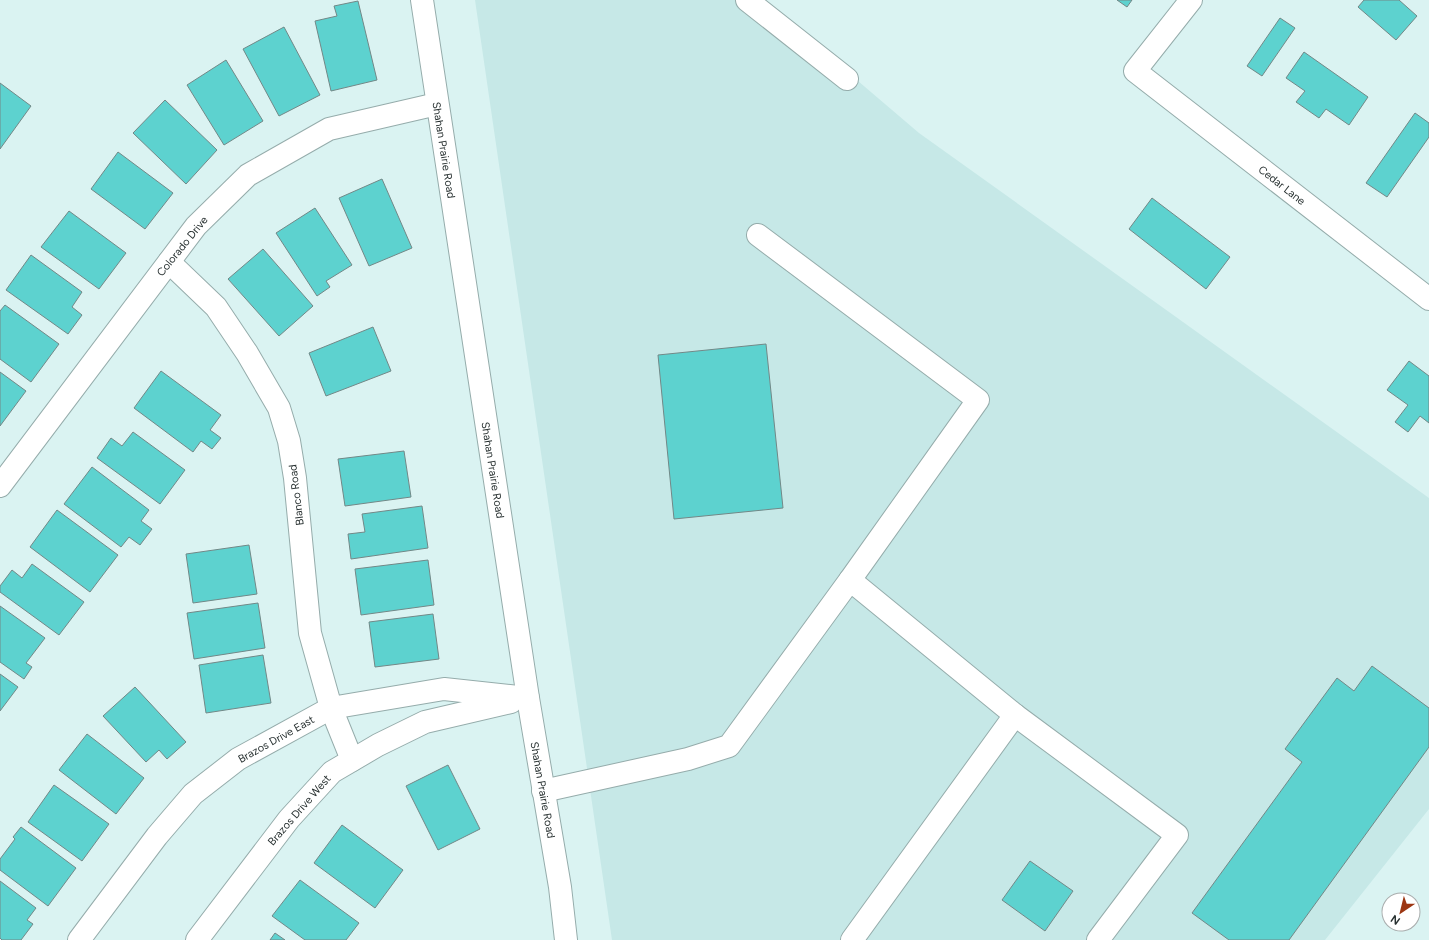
<svg xmlns="http://www.w3.org/2000/svg" width="1429" height="940" viewBox="0 0 1429 940" font-family="Figtree,sans-serif">
<rect width="100%" height="100%" fill="#daf3f2"/>
<path fill="#c6e8e7" d="M475 0H763L919 133 1429 498V809L1325 940H612Z"/>
<g fill="#5dd2cf" stroke="#728887">
<path d="M1117 0H1132L1127 7Z"/>
<path d="M1364 0H1399L1417 16 1396 40 1358 7Z"/>
<path d="M358 1 377 80 331 91 315 21 337 16 334 6Z"/>
<path d="M1280 18 1295 28 1262 76 1247 66Z"/>
<path d="M284 27 320 95 279 116 243 49Z"/>
<path d="M1304 52 1368 97 1349 125 1326 109 1319 118 1296 102 1305 91 1286 78Z"/>
<path d="M226 60 263 121 224 145 187 85Z"/>
<path d="M0 83 31 106 0 149Z"/>
<path d="M165 100 217 150 186 184 133 133Z"/>
<path d="M1415 113 1429 123V137L1387 197 1366 183Z"/>
<path d="M118 152 173 193 145 229 91 189Z"/>
<path d="M382 179 412 248 369 266 339 198Z"/>
<path d="M1152 198 1230 257 1206 289 1129 229Z"/>
<path d="M315 208 352 265 326 281 330 287 317 296 276 233Z"/>
<path d="M69 211 126 253 99 289 41 247Z"/>
<path d="M263 249 313 306 279 336 228 279Z"/>
<path d="M31 255 82 292 72 307 82 315 68 334 6 290Z"/>
<path d="M5 305 59 344 31 382 0 359V311Z"/>
<path d="M373 327 391 371 326 396 309 353Z"/>
<path d="M766 344 783 508 674 519 658 355Z"/>
<path d="M1409 361 1429 376V423L1420 416 1408 432 1395 422 1408 405 1387 390Z"/>
<path d="M161 371 221 415 210 430 221 438 212 449 201 441 193 452 134 408Z"/>
<path d="M0 372 26 391 0 426Z"/>
<path d="M133 432 185 470 160 504 97 458 111 438 122 446Z"/>
<path d="M404 451 411 497 345 506 338 459Z"/>
<path d="M92 467 149 510 141 521 152 529 140 545 129 537 121 547 64 504Z"/>
<path d="M422 506 428 548 351 559 348 534 365 532 362 514Z"/>
<path d="M57 510 118 555 90 592 30 547Z"/>
<path d="M249 545 257 594 193 603 186 554Z"/>
<path d="M428 560 434 605 361 615 355 569Z"/>
<path d="M32 564 84 602 59 635 0 592V586L12 570 22 578Z"/>
<path d="M258 603 265 648 194 659 187 613Z"/>
<path d="M0 606 45 638 26 663 32 667 24 679 0 662Z"/>
<path d="M433 614 439 659 375 667 369 622Z"/>
<path d="M263 655 271 703 206 713 199 665Z"/>
<path d="M1372 666 1429 708V747L1289 940H1229L1192 913 1302 762 1285 749 1337 678 1354 691Z"/>
<path d="M0 674 18 687 0 711Z"/>
<path d="M135 687 186 742 167 759 159 750 146 762 103 716Z"/>
<path d="M87 734 144 778 116 814 59 770Z"/>
<path d="M448 765 480 829 438 850 406 786Z"/>
<path d="M54 785 109 824 82 861 28 822Z"/>
<path d="M342 825 403 870 375 908 314 863Z"/>
<path d="M21 827 76 868 48 906 0 870V859L15 839 13 837Z"/>
<path d="M1030 861 1073 891 1045 931 1002 900Z"/>
<path d="M300 880 359 923 346 940H305L272 916Z"/>
<path d="M0 881 36 908 27 920 33 924 21 940H2L0 938Z"/>
<path d="M275 933 285 940H270Z"/>
</g>
<g fill="none" stroke-linecap="round" stroke-linejoin="round">
<defs>
<g id="minor">
<path d="M422 0 528 698 560 887 566 940"/>
<path d="M747 0 847 79"/>
<path d="M1191 0 1135 71 1429 299"/>
<path d="M758 235 978 400 850 580"/>
<path d="M169 262 216 307 247 353 279 408 289 441 295 478 310 633 331 708 352 760"/>
<path d="M0 486 196 226 248 175 329 129 437 104"/>
<path d="M543 791 688 759 729 746 850 580 1015 715"/>
<path d="M79 940 157 836 193 794 238 759 331 708 444 689 528 698"/>
<path d="M197 940 289 819 332 772 378 745 425 722 511 702"/>
<path d="M852 940 1015 715 1177 835 1098 940"/>
</g>
</defs>
<use href="#minor" stroke="#95acab" stroke-width="24"/>
<use href="#minor" stroke="#fff" stroke-width="22"/>
</g>
<g text-anchor="middle" stroke-width="4" stroke-linejoin="round" paint-order="stroke">
<g font-size="11" fill="#283131" stroke="#fff">
<text transform="translate(444 150) rotate(81)" y="4">Shahan Prairie Road</text>
<text transform="translate(1282 185) rotate(38)" y="4">Cedar Lane</text>
<text transform="translate(182 246) rotate(-51)" y="4">Colorado Drive</text>
<text transform="translate(493 470) rotate(81)" y="4">Shahan Prairie Road</text>
<text transform="translate(296 495) rotate(-97)" y="4">Blanco Road</text>
<text transform="translate(276 739) rotate(-29)" y="4">Brazos Drive East</text>
<text transform="translate(543 790) rotate(80)" y="4">Shahan Prairie Road</text>
<text transform="translate(299 810) rotate(-49)" y="4">Brazos Drive West</text>
</g>
</g>
<g transform="translate(1401 912) rotate(215)"><circle r="19" fill="#ffffff" stroke="#a9adad"/>
<path d="M0-3L7 15L0 10L-7 15Z" fill="#9c3612"/>
<text y="-6" font-size="11" font-weight="bold" text-anchor="middle" fill="#283131">N</text>
</g>
</svg>
